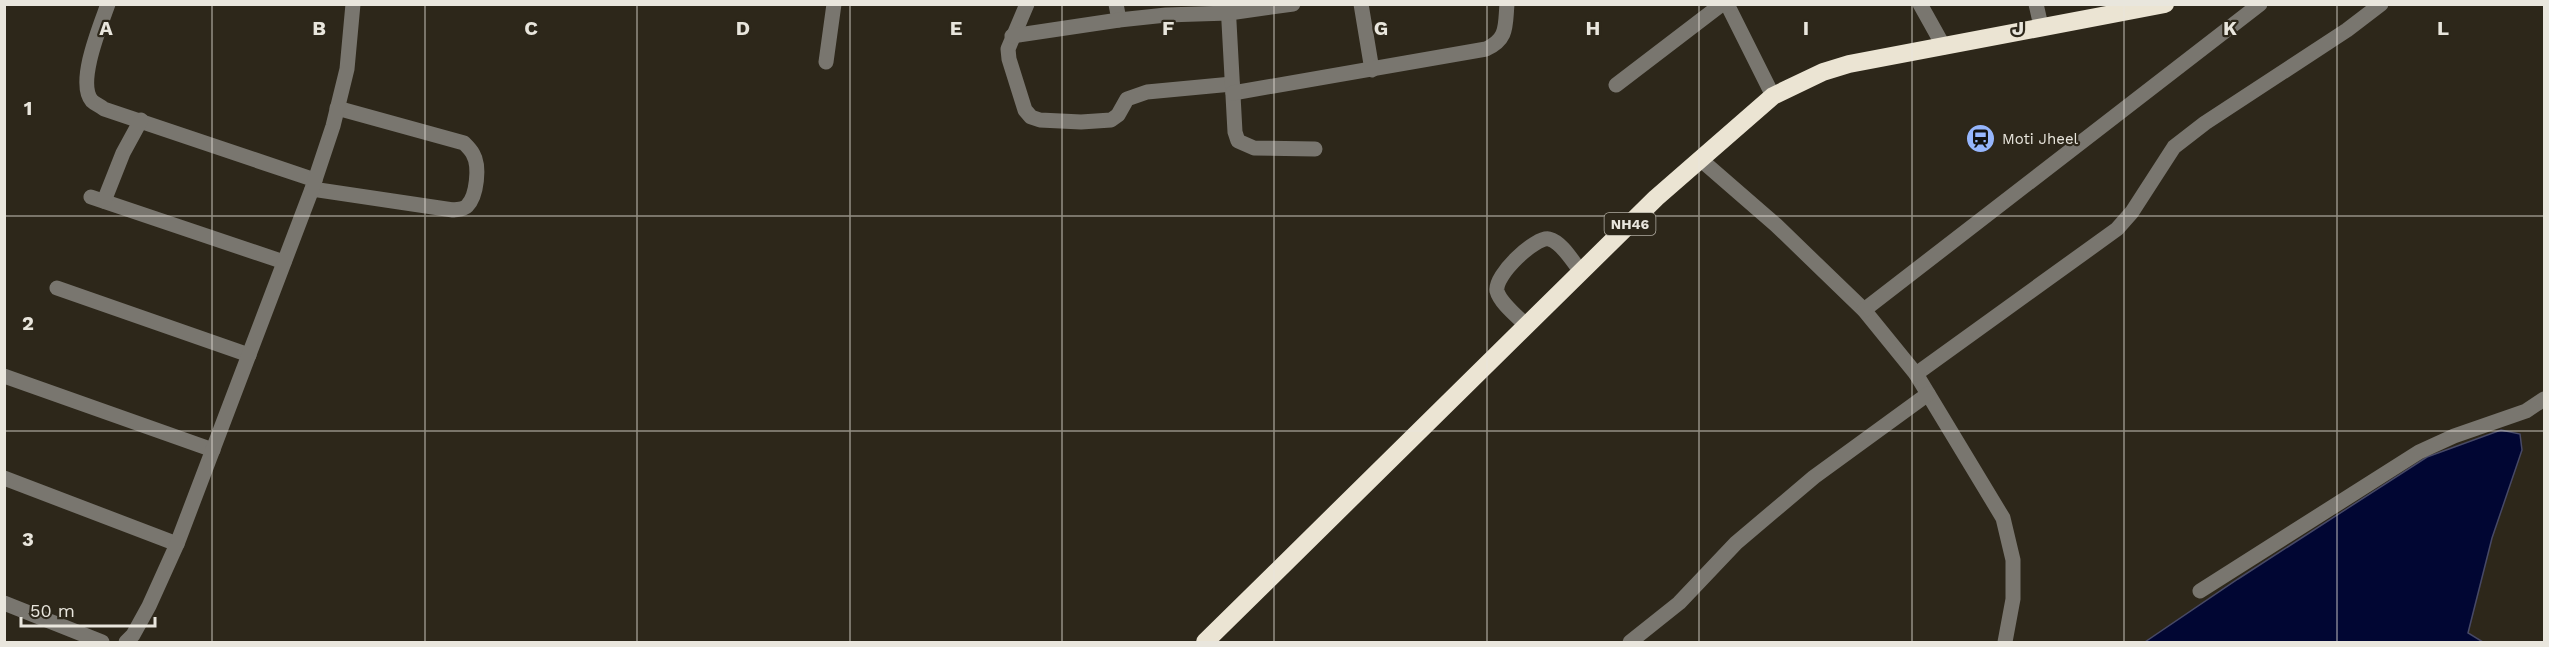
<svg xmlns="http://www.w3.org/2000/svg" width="2549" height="647" viewBox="0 0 2549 647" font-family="'Work Sans',sans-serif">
<rect width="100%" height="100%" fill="#2d271a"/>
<path fill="#010633" stroke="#474966" stroke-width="1.5" d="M2501 430 2520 434 2522 450 2492 538 2468 633 2483 642H2145L2238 579 2427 457Z"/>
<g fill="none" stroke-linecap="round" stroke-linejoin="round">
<g stroke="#79766f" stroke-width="15">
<path d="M108 4C101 24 76 83 92 101 95 104 101 106 104 109L315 180"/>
<path d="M1027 4 1008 49 1009 59 1025 110 1031 117 1040 120 1081 122 1111 120 1118 115 1127 99 1147 92 1232 84"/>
<path d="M1116 4 1119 20"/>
<path d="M1228 4 1235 132 1238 141 1254 148 1315 149"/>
<path d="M1361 4 1372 70"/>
<path d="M1727 4 1773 96"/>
<path d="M1920 4 1944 47"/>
<path d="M2036 4 2041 26"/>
<path d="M1012 36 1119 20 1166 15 1229 13 1293 4"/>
<path d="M826 62 834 4"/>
<path d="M1616 85 1722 4"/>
<path d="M1233 93 1486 49C1508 39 1505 26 1507 4"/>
<path d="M1700 159 1776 225 1864 310 1916 374 2003 518 2013 560V599L2005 642"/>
<path d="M312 189 453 210C459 209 463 210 467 206 477 196 480 166 473 154 471 150 467 146 464 143L337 108"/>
<path d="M91 197 284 262"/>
<path d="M104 201 123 153 141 120"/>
<path d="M57 288 249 355"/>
<path d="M1864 310 2260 4"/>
<path d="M1527 326C1518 317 1500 303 1497 291 1494 275 1536 236 1549 239 1562 242 1573 262 1581 272"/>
<path d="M1916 374 2117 229 2132 212 2174 147 2205 123 2347 30 2381 4"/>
<path d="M4 376 213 450"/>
<path d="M4 478 177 544"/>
<path d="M2200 591 2419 452 2454 436 2526 411 2544 399"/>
<path d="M4 603 102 642"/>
<path d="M126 642 133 635 149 606 177 544 312 189 333 126 347 69 353 4"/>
<path d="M1630 642 1679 603 1736 543 1814 477 1928 394"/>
</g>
<path stroke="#ebe4d3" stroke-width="18" d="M1205 642 1656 198 1773 96 1823 72 1849 64 2165 4"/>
</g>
<path fill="none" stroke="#e9e6dd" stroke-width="1.5" stroke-opacity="0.55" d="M212 4V642M425 4V642M637 4V642M850 4V642M1062 4V642M1274 4V642M1487 4V642M1699 4V642M1912 4V642M2124 4V642M2337 4V642M4 216H2544M4 431H2544"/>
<defs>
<symbol id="station-disc" viewBox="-11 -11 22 22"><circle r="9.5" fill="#96b6fd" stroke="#2d271a"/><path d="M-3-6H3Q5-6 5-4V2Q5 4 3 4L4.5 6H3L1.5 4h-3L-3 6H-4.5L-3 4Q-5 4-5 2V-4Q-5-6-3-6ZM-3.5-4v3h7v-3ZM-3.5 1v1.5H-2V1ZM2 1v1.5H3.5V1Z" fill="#111"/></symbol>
</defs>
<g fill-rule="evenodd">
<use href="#station-disc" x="1964" y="122" width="33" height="33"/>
</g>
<g text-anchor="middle" stroke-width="4.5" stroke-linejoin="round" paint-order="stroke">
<rect fill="#2d271a" stroke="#b1ada2" stroke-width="1.5" x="1604.5" y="213" width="51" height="22" rx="4.5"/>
<g font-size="14" font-weight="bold" fill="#e9e6dd">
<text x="1630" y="229">NH46</text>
</g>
<g font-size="15" fill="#e9e6dd" stroke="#2d271a" text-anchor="start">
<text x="2002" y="144">Moti Jheel</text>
</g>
</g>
<g font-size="20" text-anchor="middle" font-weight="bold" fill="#e9e6dd" stroke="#2d271a" stroke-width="4.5" stroke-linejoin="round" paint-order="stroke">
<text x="106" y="35">A</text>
<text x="319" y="35">B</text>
<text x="531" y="35">C</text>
<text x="743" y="35">D</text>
<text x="956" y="35">E</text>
<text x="1168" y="35">F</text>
<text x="1381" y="35">G</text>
<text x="1593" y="35">H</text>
<text x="1806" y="35">I</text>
<text x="2018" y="35">J</text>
<text x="2230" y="35">K</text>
<text x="2443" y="35">L</text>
<text x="28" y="115">1</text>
<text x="28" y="330">2</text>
<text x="28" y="546">3</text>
</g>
<rect width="2549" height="647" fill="none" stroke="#e9e6dd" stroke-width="12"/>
<path d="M21 617v9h134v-9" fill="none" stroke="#e9e6dd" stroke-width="3"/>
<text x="30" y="617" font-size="18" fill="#e9e6dd" stroke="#2d271a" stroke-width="4.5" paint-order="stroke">50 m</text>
</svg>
